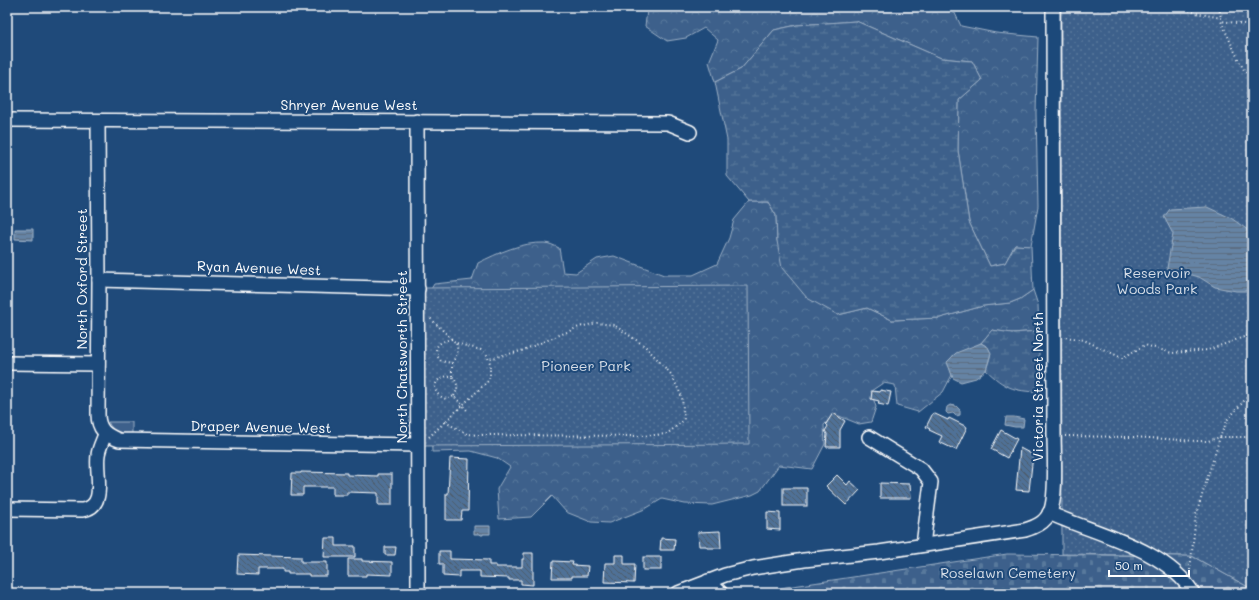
<svg xmlns="http://www.w3.org/2000/svg" width="1259" height="600" viewBox="0 0 1259 600" font-family="Mali,sans-serif">
<defs>
<pattern id="forest-crowns" width="20" height="18" patternUnits="userSpaceOnUse"><rect width="20" height="18" fill="#3c618b"/><path d="M2 6a3 3 0 1 1 6 0M12 15a3 3 0 1 1 6 0" fill="none" stroke="#59799c"/></pattern>
<pattern id="wetland-marsh" width="20" height="14" patternUnits="userSpaceOnUse"><rect width="20" height="14" fill="#3c618b"/><path d="M1 5h8M5 5V1M11 12h8M15 12V8" fill="none" stroke="#59799c"/></pattern>
<pattern id="cemetery-stones" width="16" height="16" patternUnits="userSpaceOnUse"><rect width="16" height="16" fill="#3c618b"/><path d="M2 7V4a2 2 0 0 1 4 0v3zM10 15v-3a2 2 0 0 1 4 0v3z" fill="#59799c"/></pattern>
<pattern id="park-dots" width="8" height="8" patternUnits="userSpaceOnUse"><rect width="8" height="8" fill="#3c618b"/><path d="M2 2h.1M6 6h.1" fill="none" stroke="#59799c" stroke-width="1.8" stroke-linecap="round"/></pattern>
<pattern id="water-rules" width="6" height="5" patternUnits="userSpaceOnUse"><rect width="6" height="5" fill="#6583a4"/><path d="M0 2.5h6" fill="none" stroke="#5b6d81"/></pattern>
<pattern id="building-back-hatch" width="6" height="6" patternUnits="userSpaceOnUse"><rect width="6" height="6" fill="#507197"/><path d="M-1 5l2 2M0 0l6 6M5-1l2 2" fill="none" stroke="#4e5b6a"/></pattern>
</defs>
<rect width="100%" height="100%" fill="#1f4a7a"/>
<filter id="ink" filterUnits="userSpaceOnUse"><feTurbulence type="fractalNoise" baseFrequency=".025" numOctaves="2"/><feDisplacementMap in="SourceGraphic" scale="8" xChannelSelector="R" yChannelSelector="G"/><feConvolveMatrix kernelMatrix="1 2 1 2 8 2 1 2 1" color-interpolation-filters="sRGB"/></filter>
<g filter="url(#ink)">
<path fill="#3c618b" stroke="#9eb0c5" d="M108 422H132V435C120 434 114 433 108 422Z"/>
<g fill="url(#forest-crowns)" stroke="#9eb0c5">
<path d="M645 7H952L961 26 996 33 1038 37 1036 113 1038 206 1031 246 1015 245 1005 263 990 266 969 222 958 150 959 100 982 80 972 61 941 58 856 21 797 25 774 30 741 69 715 82 709 62 718 40 704 28 686 38 667 41 645 26 647 11Z"/>
<path d="M749 202H768L776 215 777 241 838 315 867 308 892 320 940 318 983 306 1010 303 1020 299 1033 290 1038 305 1039 331 1012 333 992 330 981 343 948 362 952 375 943 392 918 412 897 406 895 385 883 383 871 391 876 407 871 422 859 424 834 414 824 425 825 444 812 469 779 465 760 491 752 495 712 505 685 504 662 499 645 509 609 523 591 522 566 512 552 496 531 517 499 519 497 489 510 467 497 458 471 451 432 452 427 296 434 284 472 280 478 263C498 253 522 242 544 243 549 243 555 246 559 248L563 272 576 273 597 259 614 256 664 275H693L717 264 729 238 734 220Z"/>
</g>
<g fill="url(#wetland-marsh)" stroke="#9eb0c5">
<path d="M856 21 941 58 972 61 982 80 959 100 958 150 969 222 990 266 1005 263 1015 245 1031 246 1033 290 1020 299 1010 303 983 306 940 318 892 320 867 308 838 315 807 298 782 268 777 241 776 215 768 202H749L727 176V140L715 82 741 69 774 30 797 25Z"/>
<path d="M992 330 1012 333 1039 331V392C1013 391 1005 388 986 370 990 357 995 350 981 343Z"/>
</g>
<path fill="url(#cemetery-stones)" stroke="#9eb0c5" d="M1007 554 1192 556 1252 589V593H764L786 587Z"/>
<g fill="url(#park-dots)" stroke="#9eb0c5">
<path d="M1061 7H1252V589L1192 556 1062 554Z"/>
<path d="M748 286 749 444 424 446 423 288Z"/>
</g>
<g fill="url(#water-rules)" stroke="#a3b5c8">
<path d="M1207 207 1231 218 1252 233V291H1236L1215 287 1199 277 1167 268 1173 234 1164 217 1170 209Z"/>
<path d="M15 229H33V240L15 239Z"/>
<path d="M981 343 988 347 991 353 986 370 976 378 961 382 953 378 947 362 956 353Z"/>
<path d="M950 405 956 406 960 410V415L956 416 953 413 948 414 946 412 947 407Z"/>
<path d="M1006 417H1014L1024 419 1023 427H1015L1005 425Z"/>
<path d="M474 526H490V534H483V535H481L480 534H474Z"/>
</g>
<g fill="url(#building-back-hatch)" stroke="#fff">
<path d="M880 390 891 392 888 406 878 404 879 401 871 399 872 391 880 392Z"/>
<path d="M833 413 845 421 840 430V447H826L827 434 825 431 828 426 826 424Z"/>
<path d="M933 413 948 420 949 418 967 427 956 450 939 442 942 436 929 430 930 429 926 427Z"/>
<path d="M1001 430 1017 439 1007 458 991 449Z"/>
<path d="M1020 448 1033 455 1029 491 1016 490Z"/>
<path d="M450 458 469 459 468 511H462L461 520H446V494H448Z"/>
<path d="M301 472 347 473V475L378 476V474H392V505H378V493L347 492V495H333V487H303V495H291L292 473H301Z"/>
<path d="M837 475 847 485 850 481 860 490 846 505 826 486Z"/>
<path d="M880 483 910 484 911 498H880Z"/>
<rect x="783" y="488" width="24" height="18"/>
<path d="M767 512 780 513V530L767 529Z"/>
<path d="M720 531 721 548H707L706 546H699L698 532Z"/>
<path d="M325 538H336V546H355V557H324Z"/>
<path d="M661 538 675 539 674 550H660Z"/>
<path d="M385 547H396L395 555H385Z"/>
<path d="M439 551H450V559L489 560V565H496V567H522V559H524V553H533V585L521 584V580H509V578L480 577V571H459V577L443 576V564H439Z"/>
<path d="M238 555 301 557V562H327V576H309V574H288V572H283V569H258V575L237 574Z"/>
<path d="M615 555H624V564H635L634 583 604 582 605 563H615Z"/>
<rect x="643" y="557" width="18" height="13"/>
<path d="M348 559H362V561L392 562V575L366 574V576H348Z"/>
<path d="M553 561 573 562 572 565 588 566 587 576H572V578H552Z"/>
</g>
<g fill="none" stroke-linecap="round" stroke-linejoin="round">
<defs>
<g id="minor">
<path d="M7 120 668 123 690 132"/>
<path d="M98 121 99 280 98 414C98 429 105 435 119 440L417 445"/>
<path d="M417 121 418 593"/>
<path d="M99 280 418 289"/>
<path d="M7 363 98 364"/>
<path d="M869 437 921 469 931 482 923 545"/>
<path d="M7 509 82 510C108 507 95 473 98 455 99 447 103 441 105 434"/>
<path d="M1049 513C1095 534 1166 548 1193 593"/>
<path d="M708 581 721 593"/>
<path d="M678 593 725 575 753 568 804 560 879 552 1025 530C1035 527 1045 523 1050 512 1057 498 1054 452 1054 434L1053 7"/>
</g>
</defs>
<use href="#minor" stroke="#fff" stroke-width="16"/>
<g stroke="#fff" stroke-width="2" stroke-dasharray="1 3" stroke-linecap="butt">
<path d="M1182 7 1196 13 1221 18"/>
<path d="M1219 7 1221 18"/>
<path d="M1252 25 1221 21 1239 61 1252 84"/>
<path d="M1066 337 1084 340 1122 358 1145 345 1172 353 1208 350 1252 334"/>
<path d="M452 339C439 341 430 348 441 361L452 363C457 355 459 352 456 343"/>
<path d="M452 363V376"/>
<path d="M454 396C459 388 458 383 452 376 434 375 428 393 446 399L454 396 469 412"/>
<path d="M445 422 467 434 478 435 642 436 667 434 684 420 682 397 671 374 645 346 614 325 597 323 579 327 521 351 488 359"/>
<path d="M1065 436 1132 437 1197 441H1208L1220 437H1252"/>
<path d="M429 437 488 381 490 375V363L487 355 481 350 456 343 429 317"/>
<path d="M1190 570 1196 515 1220 437 1228 419 1252 392"/>
</g>
<use href="#minor" stroke="#1f4a7a" stroke-width="13"/>
</g>
</g>
<g text-anchor="middle" stroke-width="4" stroke-linejoin="round" paint-order="stroke">
<g font-size="14" fill="#fff" stroke="#1f4a7a">
<text x="349" y="110">Shryer Avenue West</text>
<text transform="translate(259 268) rotate(2)" y="5">Ryan Avenue West</text>
<text transform="translate(82 279) rotate(-90)" y="5">North Oxford Street</text>
<text transform="translate(402 357) rotate(-90)" y="5">North Chatsworth Street</text>
<text transform="translate(1038 387) rotate(-90)" y="5">Victoria Street North</text>
<text transform="translate(261 427) rotate(1)" y="5">Draper Avenue West</text>
</g>
<g font-size="14" fill="#d8dfe8" stroke="#1f4a7a">
<text x="1157" y="278">Reservoir<tspan x="1157" dy="16">Woods Park</tspan></text>
<text x="586" y="371">Pioneer Park</text>
<text x="1008" y="578">Roselawn Cemetery</text>
</g>
</g>
<rect width="1259" height="600" fill="none" stroke="#1f4a7a" stroke-width="24"/>
<rect x="12" y="12" width="1235" height="576" fill="none" stroke="#fff" stroke-width="1.5" filter="url(#ink)"/>
<path d="M1109 570v6h80v-6" fill="none" stroke="#ffffff" stroke-width="2"/>
<text x="1115" y="570" font-size="12" fill="#ffffff" stroke="#1f4a7a" stroke-width="3" paint-order="stroke">50 m</text>
</svg>
